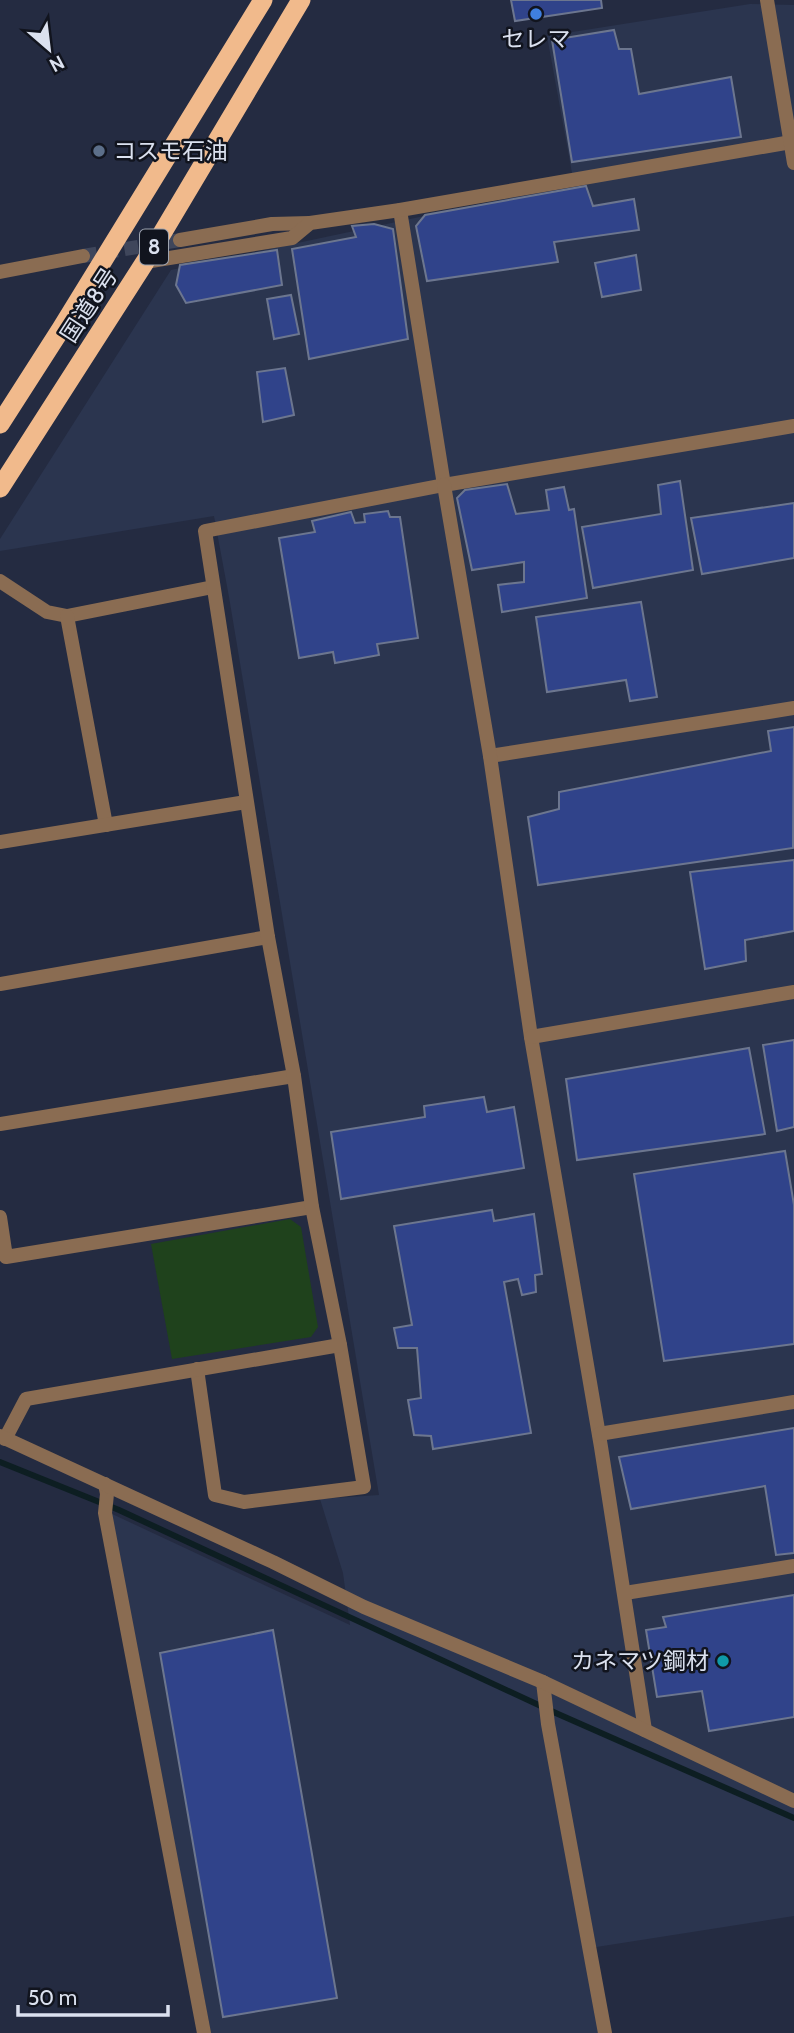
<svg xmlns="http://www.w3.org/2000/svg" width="794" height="2033" viewBox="0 0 794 2033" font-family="Cabin,'Noto Sans JP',sans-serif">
<rect width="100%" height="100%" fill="#242b41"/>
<path fill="#2b354f" d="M750 4 794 5V1916L590 1948 603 2033H211L110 1513 350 1625 343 1573 320 1499 379 1495 229 597 214 516 0 551V539L171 270 574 184 547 36Z"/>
<path fill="#1f421c" d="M290 1219 301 1227 318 1327 311 1337 172 1359 151 1244Z"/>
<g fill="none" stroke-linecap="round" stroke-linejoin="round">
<path stroke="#0d1e22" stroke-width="6" d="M0 1462 119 1510 558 1714 794 1818"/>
</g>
<g fill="#30438a" stroke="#6c768f" stroke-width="2">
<path d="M511 0H601L602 8 515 21Z"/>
<path d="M614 30 619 49H631L639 94 731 77 741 137 572 162 552 40Z"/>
<path d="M586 186 593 206 634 199 639 230 554 242 558 262 427 281 416 226 425 215Z"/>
<path d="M374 224 393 229 408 339 309 359 292 249 356 237 352 226Z"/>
<path d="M277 250 282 285 186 303 176 285 180 265Z"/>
<path d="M636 255 641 290 602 297 595 263Z"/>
<path d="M291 295 299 334 274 339 267 299Z"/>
<path d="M285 368 294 415 263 422 257 372Z"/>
<path d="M680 481 693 570 593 588 582 527 661 514 658 485Z"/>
<path d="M507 484 516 514 549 510 546 490 564 487 569 510 574 509 587 598 502 612 498 585 524 582V562L472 570 457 498 465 490Z"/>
<path d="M794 503V558L702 574 691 518Z"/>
<path d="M388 511 390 517H400L418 638 377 644 379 655 335 663 333 652 299 658 279 538 315 532 312 521 351 512 355 523 365 522 364 514Z"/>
<path d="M641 602 657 697 630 701 626 680 547 692 536 617Z"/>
<path d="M794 727 793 848 538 885 528 817 559 809V792L771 751 768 731Z"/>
<path d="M794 860V931L745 940 746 961 705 969 690 872Z"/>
<path d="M794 1040V1127L777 1131 763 1045Z"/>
<path d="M749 1048 765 1134 577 1160 566 1079Z"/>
<path d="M484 1097 487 1112 514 1107 524 1168 341 1199 331 1132 425 1117 424 1106Z"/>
<path d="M785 1151 794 1205V1344L664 1361 634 1174Z"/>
<path d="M492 1210 494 1221 534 1214 542 1274 535 1275 536 1292 522 1295 518 1279 504 1282 531 1433 433 1449 431 1436 414 1435 408 1400 421 1398 417 1348H398L394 1328 412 1325 394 1226Z"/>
<path d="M794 1428V1553L776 1555 765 1486 631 1509 619 1457Z"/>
<path d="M794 1595V1717L709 1731 702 1691 657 1697 646 1630 666 1627 663 1617Z"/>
<path d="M273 1630 337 1998 223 2017 160 1653Z"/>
</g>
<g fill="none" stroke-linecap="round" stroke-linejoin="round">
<path stroke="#3f465b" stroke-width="14" stroke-dasharray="14 7" stroke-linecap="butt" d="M83 256 180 240"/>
<g stroke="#8a6c52" stroke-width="14">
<path d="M400 210 444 485"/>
<path d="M180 240 272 224 310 223"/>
<path d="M145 262 292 238 310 223 400 210 791 142"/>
<path d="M0 272 83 256"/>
<path d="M0 581 47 612 67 616 213 587"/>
<path d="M67 616 106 825"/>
<path d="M490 756 794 708"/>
<path d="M0 842 246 802"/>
<path d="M0 984 268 937"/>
<path d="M0 1124 294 1076"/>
<path d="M0 1217 6 1257 312 1207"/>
<path d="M197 1369 215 1495 244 1502 364 1487 340 1345 312 1207 294 1076 268 937 205 531 444 485 794 426"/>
<path d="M5 1439 26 1399 340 1345"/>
<path d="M105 1484 107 1494 105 1513 204 2033"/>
<path d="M625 1593 794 1566"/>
<path d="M543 1682 548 1724 605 2033"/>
</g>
<g stroke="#8a6c52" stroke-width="14">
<path d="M767 0 794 163"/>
<path d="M444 485 490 756 531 1037 601 1447 645 1730"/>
<path d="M531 1037 794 992"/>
<path d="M599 1434 794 1402"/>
<path d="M0 1436 273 1562 364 1607 543 1682 794 1801"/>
</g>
<g stroke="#f1ba8c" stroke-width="19">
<path d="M0 424 61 329 263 0"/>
<path d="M0 488 145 262 301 0"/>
</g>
</g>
<circle fill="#3f7fe0" stroke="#11141e" stroke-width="2.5" cx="536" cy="14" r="7"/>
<circle fill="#5c6f8a" stroke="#11141e" stroke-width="2.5" cx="99" cy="151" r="7"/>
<circle fill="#0f9aa8" stroke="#11141e" stroke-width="2.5" cx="723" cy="1661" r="7"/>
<g text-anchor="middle" stroke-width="5" stroke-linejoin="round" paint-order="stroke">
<rect fill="#11141e" stroke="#9ea4b0" stroke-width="2" x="140" y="229.5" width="28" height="35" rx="5"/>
<g font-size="21" font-weight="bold" fill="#dbe1ef">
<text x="154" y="254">8</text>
</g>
<g font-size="23" fill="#dbe1ef" stroke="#11141e">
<text x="536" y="47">セレマ</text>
<text x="113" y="159" text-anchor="start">コスモ石油</text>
<text x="709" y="1669" text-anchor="end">カネマツ鋼材</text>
</g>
<g font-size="23" fill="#dbe1ef" stroke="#11141e">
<text transform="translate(89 305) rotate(-57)" y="8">国道8号</text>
</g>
</g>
<g transform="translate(49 49) rotate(152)" stroke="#11141e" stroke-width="5" paint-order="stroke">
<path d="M0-5L12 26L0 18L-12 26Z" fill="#dbe1ef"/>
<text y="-10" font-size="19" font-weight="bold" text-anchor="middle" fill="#dbe1ef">N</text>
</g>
<path d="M18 2005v10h150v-10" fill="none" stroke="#dbe1ef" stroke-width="3.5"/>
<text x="28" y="2005" font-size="21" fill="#dbe1ef" stroke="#11141e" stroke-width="5" paint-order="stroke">50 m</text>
</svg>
